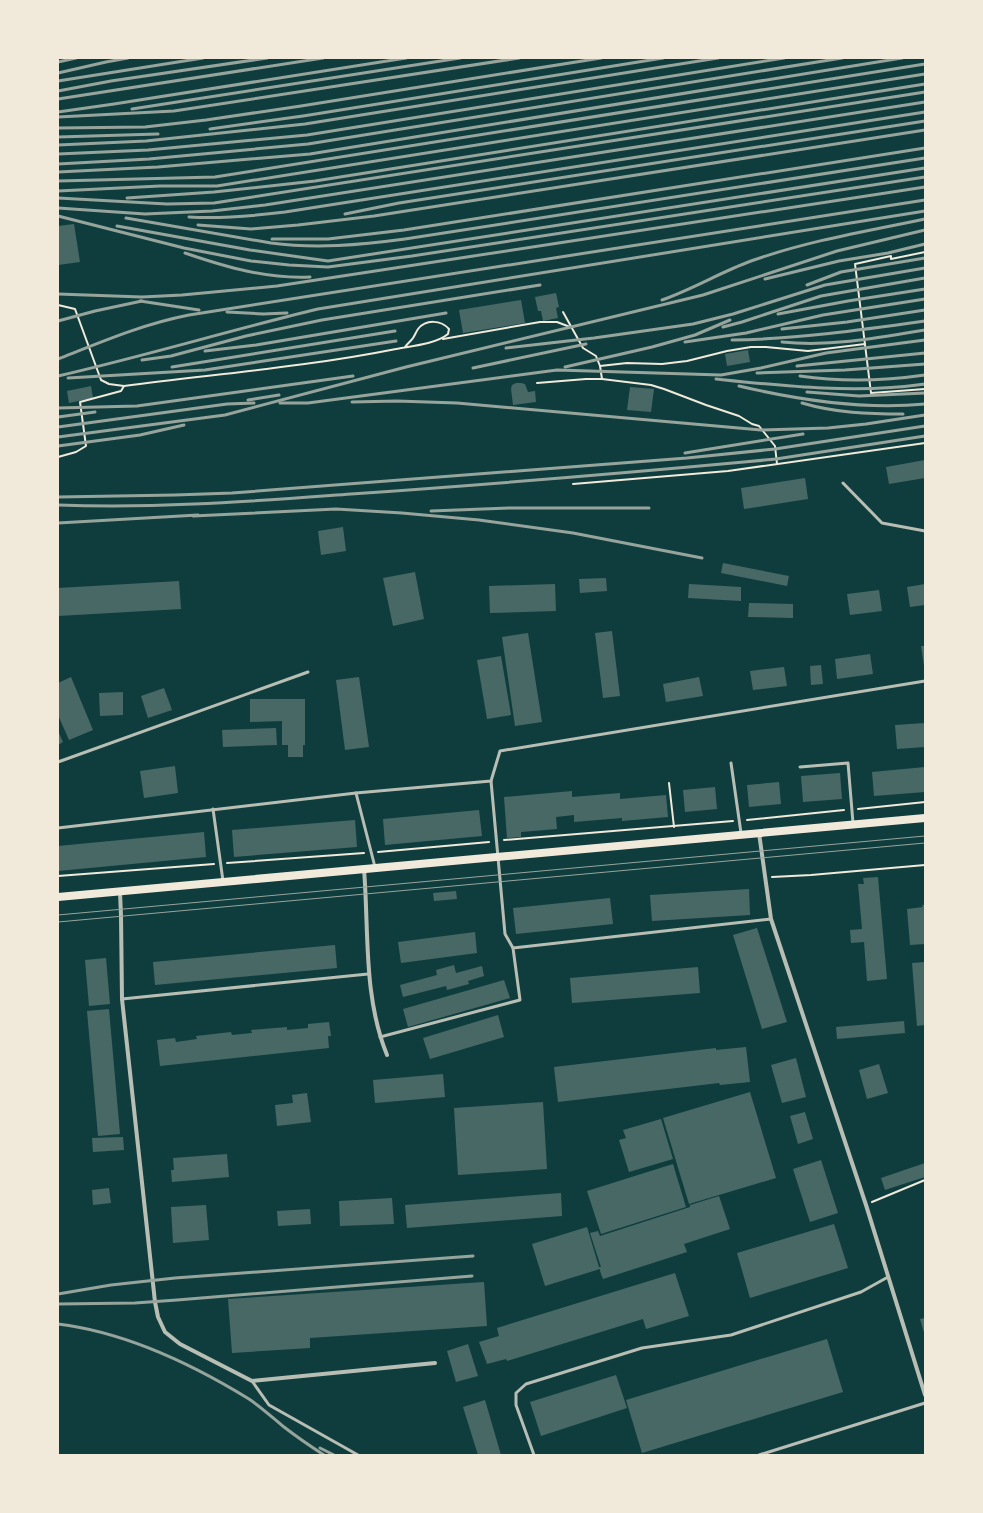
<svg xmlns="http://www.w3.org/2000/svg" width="983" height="1513" viewBox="0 0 983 1513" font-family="Helvetica,sans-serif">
<rect width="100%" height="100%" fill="#0f3d3e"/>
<g fill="#486865">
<path d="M74 224 80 262 58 265V226Z"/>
<path d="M556 293 559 307 556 308 558 318 543 321 541 311H538L535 297Z"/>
<path d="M521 300 525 323 463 333 459 310Z"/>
<path d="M748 350 750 362 727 366 725 354Z"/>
<path d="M516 383H521L525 384 528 392 535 391 536 402 513 405 511 389 512 385Z"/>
<path d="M91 386 93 398 69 403 67 391Z"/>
<path d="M630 387 654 389 651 412 627 410Z"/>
<path d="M925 460V478L889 484 886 467Z"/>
<path d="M805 478 808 499 744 509 741 488Z"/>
<path d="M343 527 346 551 321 555 318 531Z"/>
<path d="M723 563 789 576 787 586 721 573Z"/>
<path d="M415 572 424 619 393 626 383 578Z"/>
<path d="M606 578 607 591 580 593 579 579Z"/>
<path d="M179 581 181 609 58 616V588Z"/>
<path d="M555 584 556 611 490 613 489 586Z"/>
<path d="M689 584 741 587V601L688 598Z"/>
<path d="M925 584V605L910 607 907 587Z"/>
<path d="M879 590 882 611 850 615 847 594Z"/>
<path d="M749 603 793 604V618L748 617Z"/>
<path d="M612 631 620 696 603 698 595 633Z"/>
<path d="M528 633 542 722 515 726 502 637Z"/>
<path d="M921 646H925V666H924Z"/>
<path d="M870 654 873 674 837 679 835 659Z"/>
<path d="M501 656 511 715 487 719 477 660Z"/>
<path d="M821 665 823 684 811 685 810 666Z"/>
<path d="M784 667 787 686 753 690 750 671Z"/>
<path d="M71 677 93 730 69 740 58 715V683Z"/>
<path d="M359 677 369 747 345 750 336 680Z"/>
<path d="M699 677 703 696 666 702 663 684Z"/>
<path d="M164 688 172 710 148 718 141 696Z"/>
<path d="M123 692V715L100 716 99 693Z"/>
<path d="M250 699H305V745H303V757H288V745H282V721L250 722Z"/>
<path d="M925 723V747L897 749 895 725Z"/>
<path d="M276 728 277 745 223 747 222 730Z"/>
<path d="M58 731 63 742 58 745Z"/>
<path d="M175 766 178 793 144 798 140 771Z"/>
<path d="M925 767V792L874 796 872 772Z"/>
<path d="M840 773 842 799 803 802 801 776Z"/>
<path d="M779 782 781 804 749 807 747 785Z"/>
<path d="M715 787 717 809 685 812 683 790Z"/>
<path d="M572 791V797L620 793V799L666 795 668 817 622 821V818L574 822V815L556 817 557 829 521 832V837L507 838 504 797Z"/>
<path d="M479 810 482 836 385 845 383 819Z"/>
<path d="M355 820 357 847 234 857 232 830Z"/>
<path d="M204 832 206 857 58 871V846Z"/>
<path d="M878 877 887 979 867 981 864 942 851 943 850 930 862 929 858 884H864L863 878Z"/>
<path d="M749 889 750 915 652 921 650 895Z"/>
<path d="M456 891 457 899 434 901 433 893Z"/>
<path d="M610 898 613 924 516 934 513 908Z"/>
<path d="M922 905H925V944L910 945 907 909 923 907Z"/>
<path d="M757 928 787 1022 762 1029 733 935Z"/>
<path d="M475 932 477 953 401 963 398 942Z"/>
<path d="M335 945 337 968 155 985 153 962Z"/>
<path d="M106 958 110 1004 89 1006 85 960Z"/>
<path d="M925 962V1025L917 1026 912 963Z"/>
<path d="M454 965 456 973 482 966 484 976 468 981 469 984 447 990 446 986 403 997 400 985 437 975 436 970Z"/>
<path d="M698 967 700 993 572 1003 570 978Z"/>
<path d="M504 980 510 998 408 1027 403 1009Z"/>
<path d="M109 1009 120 1134 98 1136 87 1011Z"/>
<path d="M498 1015 504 1037 430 1059 423 1038Z"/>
<path d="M904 1021 905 1033 837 1039 836 1027Z"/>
<path d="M329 1022 331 1036H328L329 1048 160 1066 157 1040 175 1038 176 1042 197 1039 196 1036 231 1032 232 1035 252 1033 251 1030 287 1027V1030L308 1028V1024Z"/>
<path d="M746 1047 750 1082 720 1085 719 1083 558 1102 554 1067 716 1048V1050Z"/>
<path d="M796 1058 806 1097 782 1103 771 1065Z"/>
<path d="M879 1064 888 1093 867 1099 859 1070Z"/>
<path d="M443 1074 445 1097 375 1103 373 1080Z"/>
<path d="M750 1092 776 1178 689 1204 663 1118Z"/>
<path d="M307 1093 311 1122 277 1126 275 1105 293 1103 292 1095Z"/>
<path d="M543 1102 547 1169 458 1175 454 1108Z"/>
<path d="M805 1112 813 1139 798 1144 790 1116Z"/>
<path d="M661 1119 673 1159 629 1172 619 1140 626 1138 623 1130Z"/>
<path d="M123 1137 124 1150 93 1152 92 1138Z"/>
<path d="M227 1154 229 1177 172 1182 171 1170H174L173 1158Z"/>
<path d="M821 1160 838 1213 810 1222 793 1169Z"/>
<path d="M925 1163V1177L885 1190 881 1178Z"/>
<path d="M673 1164 686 1207 601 1234 587 1191Z"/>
<path d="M109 1188 111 1203 93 1205 92 1190Z"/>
<path d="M561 1193 562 1216 407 1228 405 1205Z"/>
<path d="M719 1196 730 1229 684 1244 687 1252 603 1279 600 1271V1269L545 1286 532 1244 587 1227 599 1267H601L590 1233 598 1231 600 1236 690 1207V1205Z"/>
<path d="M392 1198 394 1224 340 1226 339 1201Z"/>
<path d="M206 1205 209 1240 173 1243 171 1207Z"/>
<path d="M310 1209 311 1224 278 1226 277 1211Z"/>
<path d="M834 1224 848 1268 750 1298 737 1253Z"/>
<path d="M675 1273 689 1316 646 1329 643 1319 507 1361 506 1359 487 1364 479 1342 499 1336 497 1328Z"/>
<path d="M484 1282 487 1326 310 1338V1348L232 1353 228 1299Z"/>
<path d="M925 1318V1336L920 1319Z"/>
<path d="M827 1339 843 1392 642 1453 626 1400Z"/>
<path d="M468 1344 478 1376 456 1382 447 1351Z"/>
<path d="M616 1375 627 1408 541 1436 530 1402Z"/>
<path d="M485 1400 501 1455H478L463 1407Z"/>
</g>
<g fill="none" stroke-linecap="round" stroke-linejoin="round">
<g stroke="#f1e9da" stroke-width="2">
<path d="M925 252 891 259V256L855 264 871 393 925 389"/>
<path d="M58 305 75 309 101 380 109 384 124 386C215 374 306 367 396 349 411 346 436 344 448 334L449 329C441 320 426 319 418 329 416 332 415 335 413 338 411 341 407 344 405 347"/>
<path d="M443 339 540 322H557L570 327"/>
<path d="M600 366 627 363 662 364 687 361 727 351 751 347H766L808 351 865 344"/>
<path d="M602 379 651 385 664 389 706 405 739 416 752 424 759 426 775 446 777 464"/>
<path d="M537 383 586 379H602L600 366 596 356 583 348 563 312"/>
<path d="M58 457 76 452 86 446 80 402 121 391 124 386"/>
<path d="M573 484 728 471 925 443"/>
<path d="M669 783 674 827"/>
<path d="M858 809 925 802"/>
<path d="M747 820 844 810"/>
<path d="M504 840 733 821"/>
<path d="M378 852 489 842"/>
<path d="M227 863 364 853"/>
<path d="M58 876 214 864"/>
<path d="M772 877 811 875 925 865"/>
<path d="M872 1202 925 1180"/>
</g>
<g stroke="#b8beb3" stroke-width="3">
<path d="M843 483 882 523 925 531"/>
<path d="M58 762 308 672"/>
<path d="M731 763 741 833"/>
<path d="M800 767 848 763 853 823"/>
<path d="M491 781 505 934 513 948"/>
<path d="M356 793 375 867"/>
<path d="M213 809 223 881"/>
<path d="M58 828 356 793 491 781 500 751 925 681"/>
<path d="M122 999 368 974"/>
<path d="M380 1037 520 1000 513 948 771 919"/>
<path d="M252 1381 269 1405 358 1455"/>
<path d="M534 1455 516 1405V1393L526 1384 642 1348 731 1335 861 1292 888 1277"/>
<path d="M759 1455 925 1403"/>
</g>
<g stroke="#b8beb3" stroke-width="4">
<path d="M759 833 771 919 866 1205 925 1395"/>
<path d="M364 869C369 931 363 996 387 1055"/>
<path d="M120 892 121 916 122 999 155 1302 158 1317 165 1332 180 1344 252 1381 435 1363"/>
</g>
<path stroke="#f1e9da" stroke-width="8" d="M58 897 925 818"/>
<g stroke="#97a49c" stroke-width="1">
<path d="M58 915 925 836"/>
<path d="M58 922 925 843"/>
</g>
<g stroke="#97a49c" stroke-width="3">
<path d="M58 62 76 58"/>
<path d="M58 73 106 62 128 58"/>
<path d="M58 81 203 58"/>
<path d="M58 91 111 81 267 58"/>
<path d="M58 99 323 58"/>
<path d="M132 109 460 58"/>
<path d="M58 112 114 104 406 58"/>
<path d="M58 117 174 111 519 58"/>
<path d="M58 128 145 127 206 120 301 106 601 58"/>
<path d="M210 129 303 116 663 58"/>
<path d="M58 137 158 134"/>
<path d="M58 145 146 141 305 124 718 58"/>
<path d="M58 154 148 150 307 135 784 58"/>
<path d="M58 164 149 159 308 144 842 58"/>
<path d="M58 172 158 167 310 154 902 58"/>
<path d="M58 181 215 177 925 64"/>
<path d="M58 191 160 186H217L925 74"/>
<path d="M58 198 167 204 214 203 925 92"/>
<path d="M127 198 214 192 315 181 925 84"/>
<path d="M58 208 145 214 212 211 265 205 925 102"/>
<path d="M345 214 399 203 925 121"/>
<path d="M58 216 184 248 251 261 289 265 328 267 412 256 925 177"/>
<path d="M189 217C222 219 253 216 285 212L925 112"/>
<path d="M126 218 271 243C316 249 360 245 405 239L925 158"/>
<path d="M198 225 251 229 298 225 374 216 925 130"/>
<path d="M117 226 250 250 328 261 925 168"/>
<path d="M272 239H328L404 230 925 148"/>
<path d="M185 253C226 267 266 279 310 277"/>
<path d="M765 279 839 261 888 253 925 244"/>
<path d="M807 285 841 272 925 258"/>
<path d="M58 294 142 297 182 295 277 286 925 187"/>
<path d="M662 300C693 289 721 272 751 261 807 241 867 231 925 219"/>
<path d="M140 301 199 310"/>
<path d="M227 312 263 314 287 313"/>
<path d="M778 314 848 301 925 289"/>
<path d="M58 321 95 311 142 301"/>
<path d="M723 327 742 322 821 296 925 278"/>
<path d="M782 329 847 322 925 310"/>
<path d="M732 340C797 339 861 330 925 321"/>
<path d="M685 342 746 333 823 315 925 299"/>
<path d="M782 342C830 347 878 338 925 330"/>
<path d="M506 348 594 338 693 324 733 314 825 285 925 268"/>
<path d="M205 351 256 345 446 313"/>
<path d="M58 359C101 342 143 324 189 315L925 200"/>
<path d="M142 360 171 356 246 336 322 320 540 285"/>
<path d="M797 366 925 353"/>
<path d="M172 367 395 331"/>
<path d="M565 367 652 347 695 335 730 320"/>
<path d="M473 368 586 344"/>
<path d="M757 373 845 370 925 364"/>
<path d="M58 376C145 356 231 330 318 309L925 211"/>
<path d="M800 376C841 382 883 381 925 375"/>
<path d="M68 378 205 370 396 341"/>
<path d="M716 379C784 386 856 394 925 384"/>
<path d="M739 386C798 400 865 410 925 404"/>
<path d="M807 392 859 396 925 393"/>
<path d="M248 400 279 395"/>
<path d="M352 402 397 401 457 403 761 430 828 428 866 424 925 415"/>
<path d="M280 403H308L557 370 721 375 761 368 826 353 925 340"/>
<path d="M802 403C836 413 868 414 903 414"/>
<path d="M58 408 137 406 353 376"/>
<path d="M58 417 95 412"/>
<path d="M58 427 227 404 254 403"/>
<path d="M58 437 225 415 406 367 703 295 837 251 925 230"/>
<path d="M58 446 140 435 184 425"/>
<path d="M685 453 803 434"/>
<path d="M58 497 175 495 232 493 687 458 775 449 925 426"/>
<path d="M58 505C156 509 254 501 351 494 482 485 613 474 744 462L776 459 925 436"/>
<path d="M431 511 509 508H649"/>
<path d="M193 516 336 509 402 513 479 520 573 533 702 558"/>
<path d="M58 523 198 515"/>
<path d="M58 1294 111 1285 175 1278 473 1256"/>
<path d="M58 1304 135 1303 177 1300 472 1276"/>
<path d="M58 1324C124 1332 192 1364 249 1399 261 1407 273 1418 284 1427 297 1437 310 1446 324 1455"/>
<path d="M320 1448 334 1455"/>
</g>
</g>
<rect width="983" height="1513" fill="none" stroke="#f1e9da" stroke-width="118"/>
</svg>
